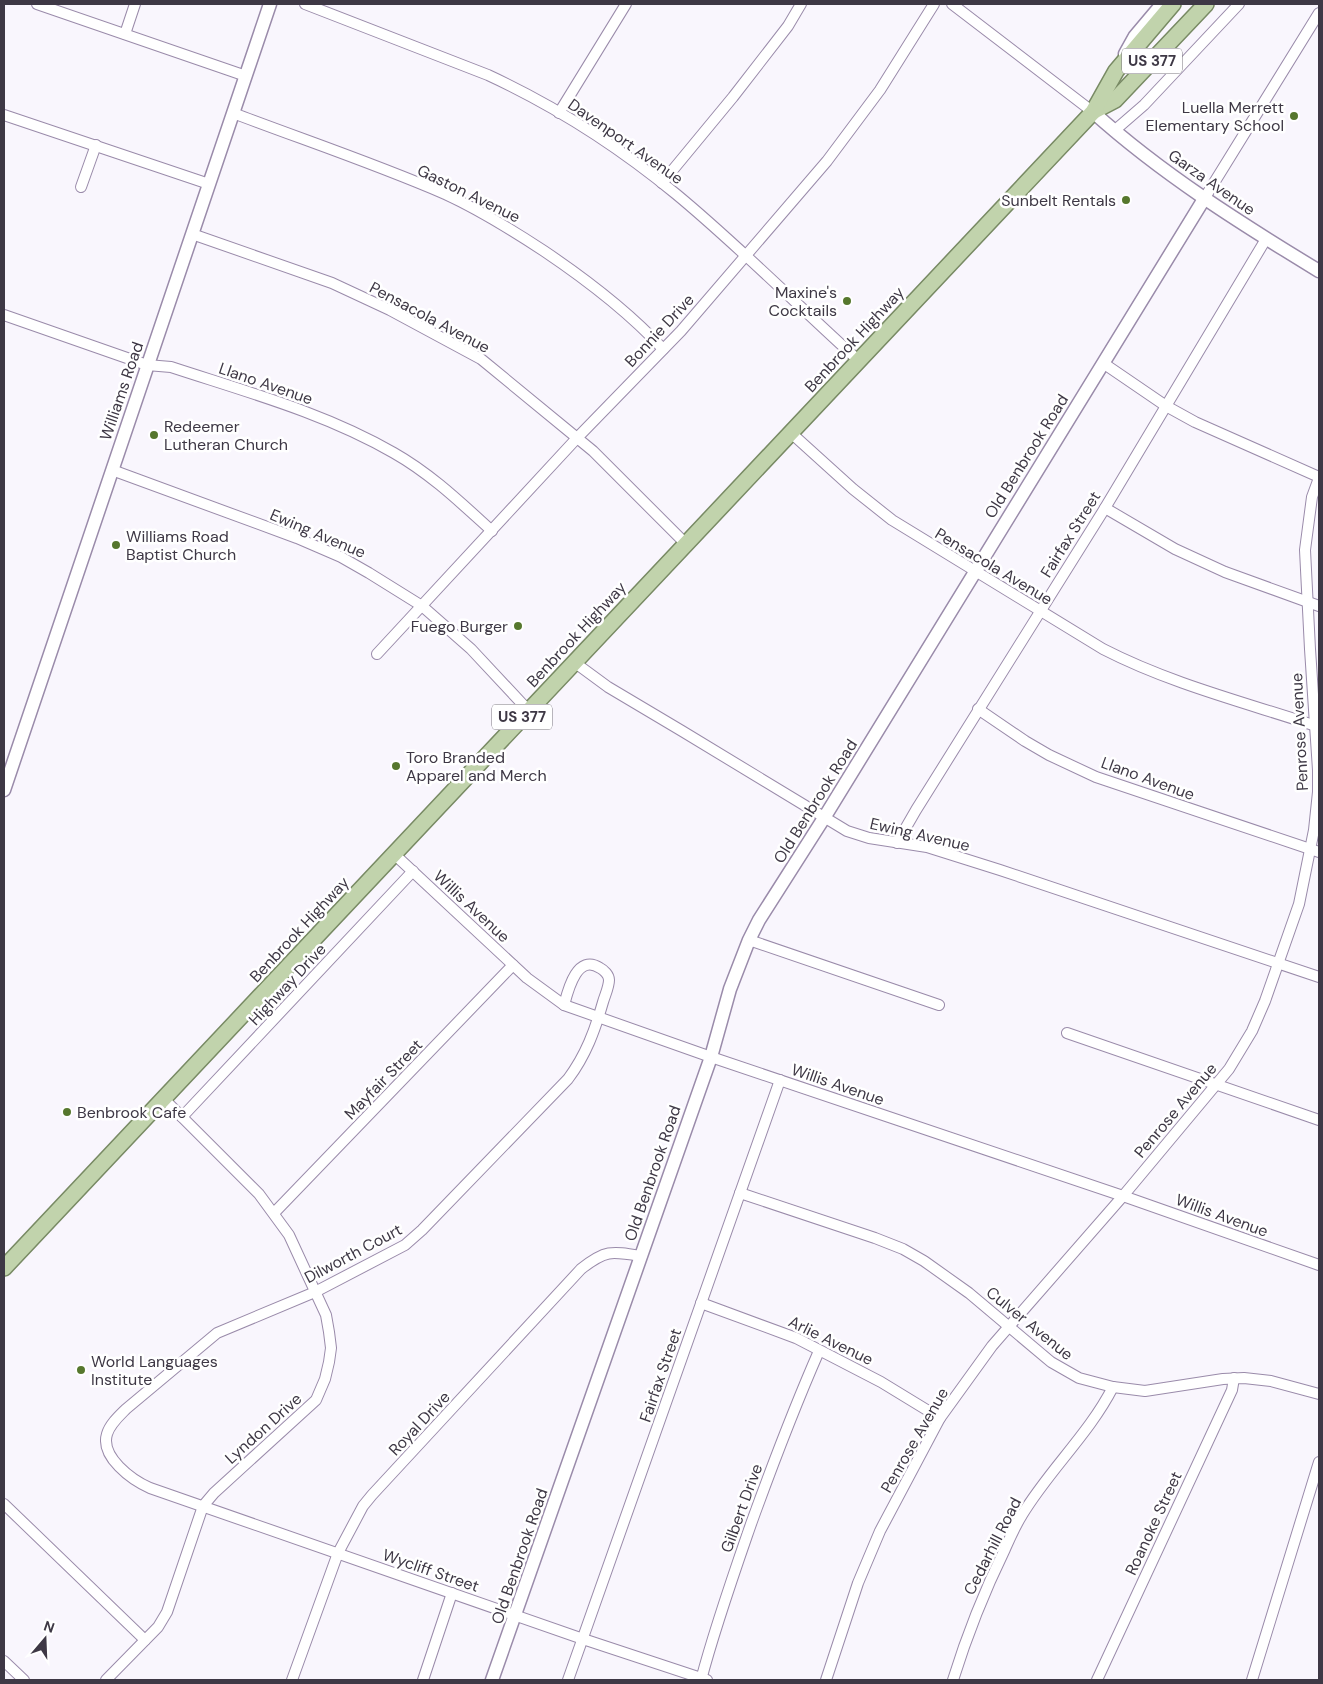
<svg xmlns="http://www.w3.org/2000/svg" width="1323" height="1684" viewBox="0 0 1323 1684" font-family="'DM Sans',sans-serif">
<rect width="100%" height="100%" fill="#f9f6fd"/>
<g fill="none" stroke-linecap="round" stroke-linejoin="round">
<defs>
<g id="minor">
<path d="M37 4 246 76"/>
<path d="M305 4 488 75C555 106 619 147 676 194 739 246 797 305 858 360"/>
<path d="M952 4 1093 112"/>
<path d="M125 34 135 4"/>
<path d="M233 113C304 140 376 164 445 194 480 210 512 230 544 251 587 280 628 311 663 349"/>
<path d="M559 113 626 4"/>
<path d="M4 115 209 184"/>
<path d="M1114 131 1144 105 1239 4"/>
<path d="M662 183 733 97 788 26 801 4"/>
<path d="M81 187 96 145"/>
<path d="M1204 199 1319 13"/>
<path d="M192 234 332 283 390 310 481 359 593 451 685 543"/>
<path d="M4 315 147 365 171 367C247 392 325 413 394 453 431 474 461 503 492 531"/>
<path d="M1103 363 1166 406 1195 422 1319 477"/>
<path d="M790 432 853 489 892 520 1103 649C1171 684 1247 703 1319 727"/>
<path d="M112 470 297 538 341 557 369 573 422 606 471 649 528 710"/>
<path d="M1105 508 1175 549 1225 572 1319 606"/>
<path d="M377 654 577 438 681 331 827 161 880 90 934 4"/>
<path d="M574 662 608 687 682 731 847 831 869 838 927 847 1000 870 1319 977"/>
<path d="M978 709 1025 741 1049 755 1096 777 1319 852"/>
<path d="M897 843 916 810 1105 508 1266 239"/>
<path d="M393 853 527 978 564 1005 711 1057 1123 1196 1319 1265"/>
<path d="M749 940 939 1005"/>
<path d="M564 1005C568 990 577 953 600 968 604 970 609 975 609 980 609 987 605 995 603 1002 595 1030 586 1055 568 1079L422 1230 405 1245 315 1292 217 1333 126 1409C119 1416 110 1424 107 1434 100 1457 132 1480 150 1488L583 1639 707 1680"/>
<path d="M1067 1033 1319 1120"/>
<path d="M182 1117 413 871"/>
<path d="M740 1193 875 1238 903 1249 924 1261 969 1293 1051 1362 1079 1378 1113 1387 1145 1391 1223 1379 1244 1378 1271 1381 1319 1394"/>
<path d="M274 1213 513 965"/>
<path d="M701 1303 796 1338 881 1382 940 1418"/>
<path d="M4 1504 145 1640"/>
<path d="M4 1661 24 1680"/>
<path d="M106 1680 158 1627 167 1612 203 1506 214 1493 316 1400 325 1379 329 1362 331 1348 329 1332 326 1315 289 1235 259 1194 163 1098"/>
<path d="M292 1680 338 1553 363 1506 372 1495 581 1269C605 1250 611 1251 640 1256"/>
<path d="M423 1680 452 1593"/>
<path d="M568 1680 780 1080"/>
<path d="M701 1680C715 1627 733 1576 751 1524 772 1466 794 1408 819 1351"/>
<path d="M826 1680 858 1583 880 1531 940 1418 992 1346 1123 1196 1229 1069 1252 1031 1265 1001 1299 904 1314 830 1318 792V770L1310 649 1305 550 1312 497 1319 478"/>
<path d="M953 1680C967 1635 984 1592 1005 1549 1010 1538 1015 1526 1022 1515 1049 1470 1089 1434 1113 1387"/>
<path d="M1097 1680 1232 1390 1234 1378"/>
<path d="M1252 1680 1319 1462"/>
</g>
<g id="tertiary">
<path d="M1125 54 1135 36 1162 4"/>
<path d="M1093 112C1162 174 1240 223 1319 271"/>
<path d="M4 790 270 4"/>
<path d="M492 1680 711 1057 730 989 749 940 759 920 824 818 1204 199"/>
</g>
<g id="primary">
<path d="M1094 111 1115 100 1206 4"/>
<path d="M4 1268 1093 112 1116 71 1173 4"/>
</g>
</defs>
<use href="#minor" stroke="#9a8baa" stroke-width="12"/>
<use href="#tertiary" stroke="#9a8baa" stroke-width="15"/>
<use href="#primary" stroke="#788a64" stroke-width="18"/>
<use href="#minor" stroke="#fff" stroke-width="10"/>
<use href="#tertiary" stroke="#fff" stroke-width="12"/>
<use href="#primary" stroke="#c1d3ac" stroke-width="15"/>
</g>
<g fill="#56772d" stroke="#fff" stroke-width="2">
<circle cx="1294" cy="116" r="5"/>
<circle cx="1126" cy="200" r="5"/>
<circle cx="847" cy="301" r="5"/>
<circle cx="154" cy="435" r="5"/>
<circle cx="116" cy="545" r="5"/>
<circle cx="518" cy="626" r="5"/>
<circle cx="396" cy="766" r="5"/>
<circle cx="67" cy="1112" r="5"/>
<circle cx="81" cy="1370" r="5"/>
</g>
<g text-anchor="middle" stroke-width="5" stroke-linejoin="round" paint-order="stroke">
<g fill="#fff" stroke="#78747d" stroke-width="1">
<rect x="1122" y="48.5" width="60" height="25" rx="4"/>
<rect x="492" y="704.5" width="60" height="25" rx="4"/>
</g>
<g font-size="15" font-weight="bold" fill="#3e3845">
<text x="1152" y="66">US 377</text>
<text x="522" y="722">US 377</text>
</g>
<g font-size="16" fill="#3e3845" stroke="#fff" text-anchor="start">
<text x="1284" y="113" text-anchor="end">Luella Merrett<tspan x="1284" dy="18">Elementary School</tspan></text>
<text x="1116" y="206" text-anchor="end">Sunbelt Rentals</text>
<text x="837" y="298" text-anchor="end">Maxine's<tspan x="837" dy="18">Cocktails</tspan></text>
<text x="164" y="432">Redeemer<tspan x="164" dy="18">Lutheran Church</tspan></text>
<text x="126" y="542">Williams Road<tspan x="126" dy="18">Baptist Church</tspan></text>
<text x="508" y="632" text-anchor="end">Fuego Burger</text>
<text x="406" y="763">Toro Branded<tspan x="406" dy="18">Apparel and Merch</tspan></text>
<text x="77" y="1118">Benbrook Cafe</text>
<text x="91" y="1367">World Languages<tspan x="91" dy="18">Institute</tspan></text>
</g>
<g font-size="16" fill="#3e3845" stroke="#fff">
<text transform="translate(626 141) rotate(35)" y="6">Davenport Avenue</text>
<text transform="translate(1212 182) rotate(35)" y="6">Garza Avenue</text>
<text transform="translate(469 193) rotate(26)" y="6">Gaston Avenue</text>
<text transform="translate(430 317) rotate(28)" y="6">Pensacola Avenue</text>
<text transform="translate(659 330) rotate(-47)" y="6">Bonnie Drive</text>
<text transform="translate(854 339) rotate(-47)" y="6">Benbrook Highway</text>
<text transform="translate(266 383) rotate(19)" y="6">Llano Avenue</text>
<text transform="translate(121 391) rotate(-71)" y="6">Williams Road</text>
<text transform="translate(1026 456) rotate(-58)" y="6">Old Benbrook Road</text>
<text transform="translate(318 533) rotate(23)" y="6">Ewing Avenue</text>
<text transform="translate(1070 534) rotate(-58)" y="6">Fairfax Street</text>
<text transform="translate(994 566) rotate(31)" y="6">Pensacola Avenue</text>
<text transform="translate(576 634) rotate(-47)" y="6">Benbrook Highway</text>
<text transform="translate(1299 732) rotate(-93)" y="6">Penrose Avenue</text>
<text transform="translate(1148 778) rotate(20)" y="6">Llano Avenue</text>
<text transform="translate(815 801) rotate(-58)" y="6">Old Benbrook Road</text>
<text transform="translate(920 834) rotate(13)" y="6">Ewing Avenue</text>
<text transform="translate(472 906) rotate(43)" y="6">Willis Avenue</text>
<text transform="translate(299 929) rotate(-47)" y="6">Benbrook Highway</text>
<text transform="translate(287 984) rotate(-47)" y="6">Highway Drive</text>
<text transform="translate(383 1079) rotate(-46)" y="6">Mayfair Street</text>
<text transform="translate(838 1084) rotate(19)" y="6">Willis Avenue</text>
<text transform="translate(1175 1110) rotate(-50)" y="6">Penrose Avenue</text>
<text transform="translate(652 1173) rotate(-71)" y="6">Old Benbrook Road</text>
<text transform="translate(1222 1215) rotate(20)" y="6">Willis Avenue</text>
<text transform="translate(353 1253) rotate(-28)" y="6">Dilworth Court</text>
<text transform="translate(1030 1323) rotate(39)" y="6">Culver Avenue</text>
<text transform="translate(831 1340) rotate(26)" y="6">Arlie Avenue</text>
<text transform="translate(660 1375) rotate(-71)" y="6">Fairfax Street</text>
<text transform="translate(419 1423) rotate(-47)" y="6">Royal Drive</text>
<text transform="translate(263 1428) rotate(-42)" y="6">Lyndon Drive</text>
<text transform="translate(914 1440) rotate(-60)" y="6">Penrose Avenue</text>
<text transform="translate(741 1508) rotate(-70)" y="6">Gilbert Drive</text>
<text transform="translate(1153 1523) rotate(-65)" y="6">Roanoke Street</text>
<text transform="translate(992 1546) rotate(-63)" y="6">Cedarhill Road</text>
<text transform="translate(519 1556) rotate(-71)" y="6">Old Benbrook Road</text>
<text transform="translate(431 1570) rotate(19)" y="6">Wycliff Street</text>
</g>
</g>
<rect width="1323" height="1684" fill="none" stroke="#3e3845" stroke-width="10"/>
<g transform="translate(45 1639) rotate(19)" stroke="#ffffff" stroke-width="4" paint-order="stroke">
<path d="M0-4L9 19L0 12L-9 19Z" fill="#3e3845"/>
<text y="-8" font-size="14" font-weight="bold" text-anchor="middle" fill="#3e3845">N</text>
</g>
</svg>
